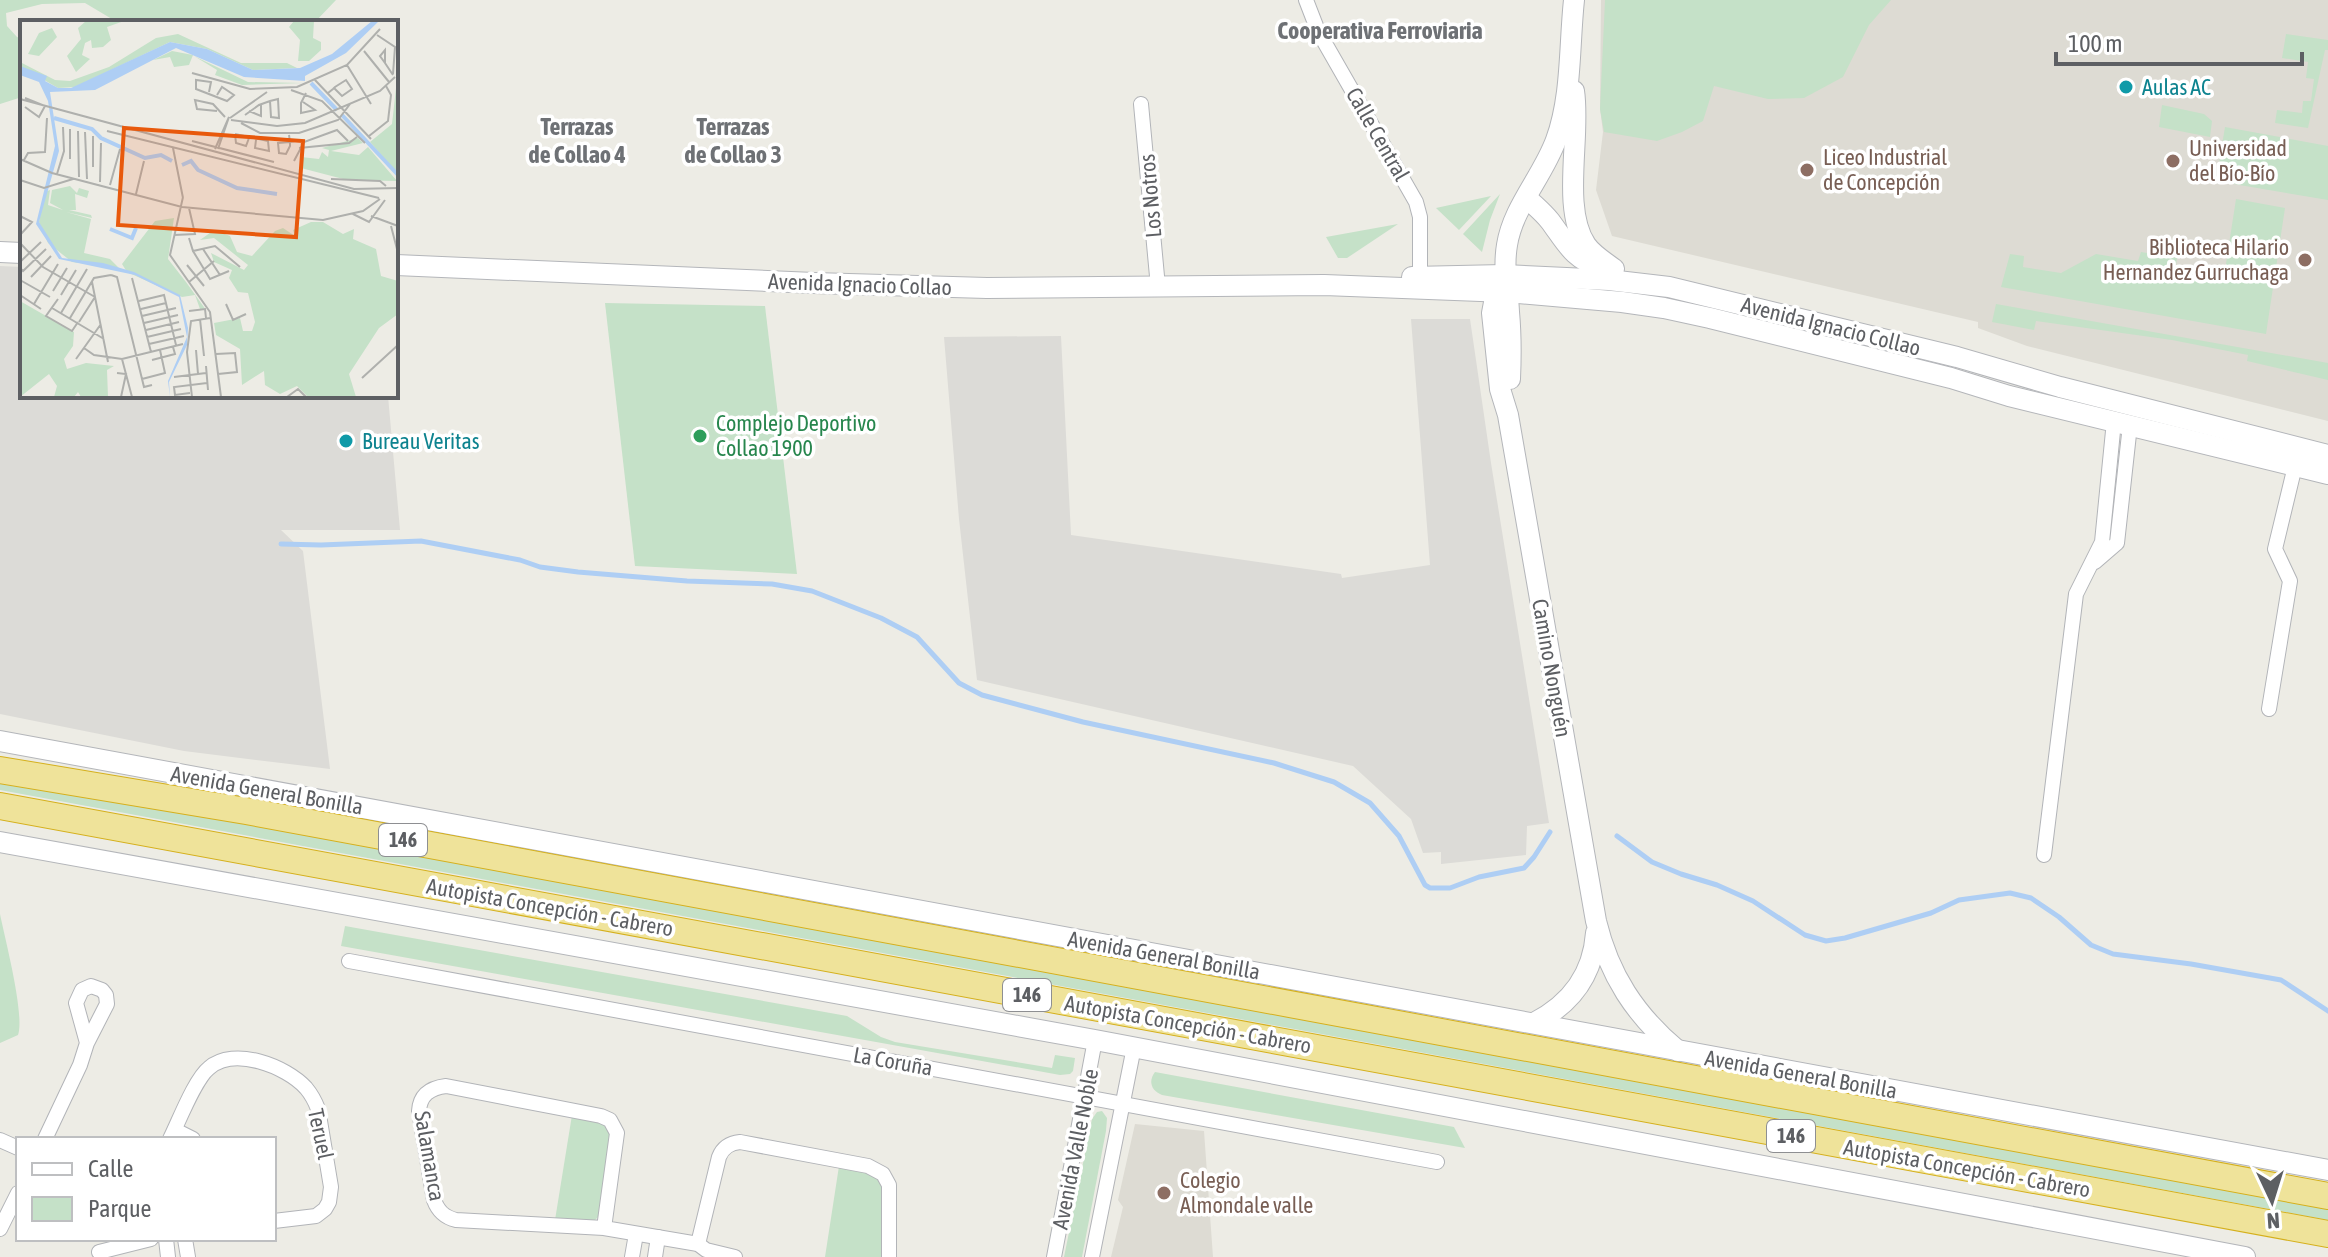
<svg xmlns="http://www.w3.org/2000/svg" width="2328" height="1257" viewBox="0 0 2328 1257" font-family="'Asap Condensed',sans-serif">
<rect width="100%" height="100%" fill="#edece5"/>
<g fill="#dcdbd7">
<path d="M0 266 22 267V396H388L400 530H281L303 551 330 769 184 751 0 714Z"/>
<path d="M1411 319H1470L1491 463 1549 823 1527 826 1526 855 1441 864V852L1423 853 1411 819 1353 766 977 680 959 519 944 337 1061 336 1071 535 1341 574 1342 578 1430 565Z"/>
</g>
<g fill="#dddbd3">
<path d="M1601 0H2328V421L2027 346 1978 328V322L1612 236 1596 190 1603 132 1600 109Z"/>
<path d="M1135 1124 1204 1131 1213 1257H1111L1123 1207 1118 1200Z"/>
</g>
<g fill="#c5e1c8">
<path d="M0 0H336L315 22H117L85 3 42 4 6 13 7 26 17 37 22 39V97L0 104Z"/>
<path d="M1605 0H1891L1869 25 1843 77 1804 98 1768 99 1714 86 1703 121 1682 132 1657 141 1604 132 1600 109Z"/>
<path d="M2286 34 2328 40V50H2325L2308 128 2275 123 2277 110 2302 113 2303 101H2311L2314 79 2306 78 2308 62 2282 58Z"/>
<path d="M2162 105 2204 114 2212 121 2210 137 2159 127Z"/>
<path d="M2225 127 2328 146V200L2216 181Z"/>
<path d="M1500 194 1490 220 1482 252 1463 234Z"/>
<path d="M1491 196 1459 230 1436 208Z"/>
<path d="M2236 199 2285 208 2266 334 2001 287 2010 254 2024 256 2023 267 2061 273 2096 254 2138 261 2141 252 2177 258 2175 273 2214 281 2225 270Z"/>
<path d="M1398 224 1347 258H1338L1326 237Z"/>
<path d="M605 303 765 306 797 574 635 566Z"/>
<path d="M1996 304 2328 363V380L2247 361 2248 355 2172 340 2036 321 2034 330 1992 322Z"/>
<path d="M0 782 212 816 2328 1207V1220L0 790Z"/>
<path d="M0 914C5 939 25 1015 18 1035L0 1043Z"/>
<path d="M345 926 847 1016 881 1037 895 1042 1052 1068 1055 1055 1075 1058 1073 1071 1070 1074 1060 1075 341 946Z"/>
<path d="M1155 1072 1454 1127 1465 1148 1162 1095C1151 1091 1148 1081 1155 1072Z"/>
<path d="M1102 1111 1107 1118 1106 1131 1082 1257H1064L1092 1119 1097 1112Z"/>
<path d="M572 1115 607 1124 612 1133 599 1216 594 1221 555 1220Z"/>
<path d="M839 1166C849 1169 868 1169 876 1176 888 1186 884 1240 884 1257H825Z"/>
</g>
<g fill="none" stroke-linecap="round" stroke-linejoin="round">
<g stroke="#aecef4" stroke-width="5">
<path d="M281 544 321 545 421 541 520 560 540 567 578 572 687 581 772 584 812 591 881 618 917 637 959 683 982 695 1083 722 1274 763 1334 782 1370 803 1399 836 1425 885 1430 888H1450L1479 877 1524 868 1534 857 1550 832"/>
<path d="M1617 836 1652 862 1681 874 1717 885 1753 901 1805 935 1826 941 1845 938 1931 913 1959 900 2010 893 2031 898 2059 917 2091 945 2113 954 2191 964 2281 980 2328 1011"/>
</g>
<defs>
<g id="street">
<path d="M1306 0 1318 31 1416 202 1420 217V276"/>
<path d="M1141 104 1158 287"/>
<path d="M2095 562 2117 543 2130 425"/>
<path d="M2269 709 2290 581 2275 549 2295 466"/>
<path d="M2044 855 2076 594 2102 542 2114 421"/>
<path d="M349 961 1437 1162"/>
<path d="M175 1130 193 1139"/>
<path d="M45 1139 80 1065 87 1043 107 1004 106 995 102 990 91 986 82 990 76 1003 87 1043"/>
<path d="M170 1139C179 1121 195 1079 209 1068 234 1046 286 1066 306 1088 311 1094 315 1101 318 1109L331 1187 329 1202 325 1209 316 1216 274 1221"/>
<path d="M0 1140 18 1148"/>
<path d="M604 1228 617 1133 610 1120 601 1116 446 1086C430 1088 420 1095 419 1111L434 1200C438 1211 444 1217 456 1220L604 1228 698 1244 706 1250 735 1257"/>
<path d="M0 1229 18 1193"/>
<path d="M166 1239 168 1257"/>
<path d="M185 1239 188 1257"/>
<path d="M698 1244 719 1157C723 1147 730 1143 740 1142L868 1166 883 1174 889 1185V1257"/>
<path d="M99 1252 151 1239"/>
<path d="M632 1257 636 1234"/>
<path d="M655 1257 658 1237"/>
<path d="M1054 1257 1095 1040"/>
<path d="M1092 1257 1134 1047"/>
</g>
<g id="secondary">
<path d="M1574 91C1581 136 1561 208 1586 245 1593 255 1605 262 1614 269"/>
<path d="M1527 198C1534 205 1543 212 1550 221 1565 241 1574 261 1601 267"/>
<path d="M0 252 22 253"/>
<path d="M396 265 814 283 987 288 1324 285 1507 292 1622 302 1664 308 1710 318 1951 378 2009 396 2328 474"/>
<path d="M1412 277 1504 275 1609 280 1669 287 1957 357 2060 387 2328 455"/>
<path d="M1501 281 1496 292 1492 313 1500 389 1508 415 1596 921C1609 975 1635 1015 1678 1051"/>
<path d="M1510 379C1511 357 1511 334 1509 312 1508 288 1503 269 1507 245 1513 207 1543 176 1556 140 1572 96 1569 46 1574 0"/>
<path d="M0 741 2328 1170"/>
<path d="M0 842 1095 1040 2245 1257"/>
<path d="M1534 1023C1571 1004 1593 975 1596 933"/>
</g>
<g id="highway">
<path d="M0 770 246 811 2328 1196"/>
<path d="M0 806 2328 1234"/>
</g>
</defs>
<use href="#street" stroke="#b2b4b8" stroke-width="16"/>
<use href="#secondary" stroke="#b4b6ba" stroke-width="22"/>
<use href="#highway" stroke="#d5b01d" stroke-width="28"/>
<use href="#street" stroke="#fff" stroke-width="14"/>
<use href="#secondary" stroke="#fff" stroke-width="20"/>
<use href="#highway" stroke="#efe39a" stroke-width="26"/>
</g>
<g fill="#0f9aa8" stroke="#fff" stroke-width="3">
<circle cx="2126" cy="87" r="8"/>
<circle cx="346" cy="441" r="8"/>
</g>
<g fill="#8d6e63" stroke="#fff" stroke-width="3">
<circle cx="2173" cy="161" r="8"/>
<circle cx="1807" cy="170" r="8"/>
<circle cx="2305" cy="260" r="8"/>
<circle cx="1164" cy="1193" r="8"/>
</g>
<circle fill="#2e9e5b" stroke="#fff" stroke-width="3" cx="700" cy="436" r="8"/>
<g text-anchor="middle" stroke-width="7" stroke-linejoin="round" paint-order="stroke">
<g fill="#fff" stroke="#8e8f92" stroke-width="2">
<rect x="379" y="824" width="48" height="32" rx="6"/>
<rect x="1003" y="979" width="48" height="32" rx="6"/>
<rect x="1767" y="1120" width="48" height="32" rx="6"/>
</g>
<g font-size="20" font-weight="bold" fill="#5d5f63">
<text x="403" y="847">146</text>
<text x="1027" y="1002">146</text>
<text x="1791" y="1143">146</text>
</g>
<g font-size="22" fill="#0d838f" stroke="#fff" text-anchor="start">
<text x="2142" y="95">Aulas AC</text>
<text x="362" y="449">Bureau Veritas</text>
</g>
<g font-size="22" fill="#5d5f63" stroke="#fff">
<text transform="translate(1378 134) rotate(60)" y="8">Calle Central</text>
<text transform="translate(1150 196) rotate(-95)" y="8">Los Notros</text>
<text transform="translate(860 284) rotate(2)" y="8">Avenida Ignacio Collao</text>
<text transform="translate(1831 326) rotate(14)" y="8">Avenida Ignacio Collao</text>
<text transform="translate(1552 668) rotate(80)" y="8">Camino Nonguén</text>
<text transform="translate(267 790) rotate(10)" y="8">Avenida General Bonilla</text>
<text transform="translate(550 907) rotate(10)" y="8">Autopista Concepción - Cabrero</text>
<text transform="translate(1164 955) rotate(10)" y="8">Avenida General Bonilla</text>
<text transform="translate(1188 1024) rotate(10)" y="8">Autopista Concepción - Cabrero</text>
<text transform="translate(893 1061) rotate(10)" y="8">La Coruña</text>
<text transform="translate(1801 1074) rotate(10)" y="8">Avenida General Bonilla</text>
<text transform="translate(321 1134) rotate(78)" y="8">Teruel</text>
<text transform="translate(1075 1149) rotate(-79)" y="8">Avenida Valle Noble</text>
<text transform="translate(430 1156) rotate(80)" y="8">Salamanca</text>
<text transform="translate(1967 1168) rotate(10)" y="8">Autopista Concepción - Cabrero</text>
</g>
<g font-size="22" fill="#785e54" stroke="#fff" text-anchor="start">
<text x="2189" y="156">Universidad<tspan x="2189" dy="25">del Bío-Bío</tspan></text>
<text x="1823" y="165">Liceo Industrial<tspan x="1823" dy="25">de Concepción</tspan></text>
<text x="2289" y="255" text-anchor="end">Biblioteca Hilario<tspan x="2289" dy="25">Hernandez Gurruchaga</tspan></text>
<text x="1180" y="1188">Colegio<tspan x="1180" dy="25">Almondale valle</tspan></text>
</g>
<g font-size="22" fill="#27864d" stroke="#fff" text-anchor="start">
<text x="716" y="431">Complejo Deportivo<tspan x="716" dy="25">Collao 1900</tspan></text>
</g>
<g font-size="24" font-weight="bold" fill="#6e7175" stroke="#fff">
<text x="1380" y="39">Cooperativa Ferroviaria</text>
<text x="577" y="135">Terrazas<tspan x="577" dy="28">de Collao 4</tspan></text>
<text x="733" y="135">Terrazas<tspan x="733" dy="28">de Collao 3</tspan></text>
</g>
</g>
<g transform="translate(20 20)">
<rect width="378" height="378" fill="#edece5"/>
<path d="M66 1H104L87 7 91 20 83 27 72 28 71 20 65 23 62 35 70 39 56 52 47 36 61 19 58 8ZM274 1H294L293 18 301 22V30L289 41H278L280 20 269 7ZM32 8 37 17 19 36 8 34 19 13ZM158 14 221 43H267L277 48 233 50 187 29 150 22 55 67 38 68 0 46V42L35 60 50 61 89 47 136 18ZM152 31 173 35 169 45 154 47 150 37 133 40ZM174 36 228 62 283 63 222 65 195 55 197 50ZM378 50V154L350 122 372 104ZM338 118 343 123 311 131 339 135 348 127 377 161 327 160 281 148V137L299 139 302 132 308 137 309 130 302 128ZM50 166 57 173 59 168 69 171 67 178 55 174 56 190H49L71 195 72 198 46 192 71 199 64 233 90 239 99 248 52 242 28 223 19 202 25 172 30 170 28 185 43 190 30 183 32 170ZM154 198 148 239 166 262 186 290 180 289 175 275 162 277 107 252 102 244 135 201ZM291 202H303L323 214 334 209 333 219 356 229 361 256 378 261V294L359 308 329 354 336 377H288L277 366 260 374 245 365 244 351 222 365 220 329 196 315 194 303 220 298 223 311H232L235 302 228 273 218 272 209 258 212 250 194 242 191 233 224 250 228 245 194 218 180 220 194 210 210 216 217 232 232 236 255 211 263 208 275 216 273 210ZM0 281 54 312 53 326 44 339 47 349 66 343 94 346 87 350 88 377H61L58 372 54 377H34L37 366 29 354 0 377Z" fill="#c5e1c8"/>
<path d="M352 1H359L326 33 285 56V61L224 57 156 28 75 70 30 72 39 131 19 202 42 238 83 243 114 252 160 275 168 308 167 325 149 362 150 377 148 361 167 317 159 277 115 255 39 239 16 204 35 126 28 81 19 62 0 55V46L27 56 25 61 38 68H51L150 22 187 29 233 50 280 48 312 34Z" fill="#aecef4"/>
<path fill="none" stroke="#aecef4" stroke-width="4" d="M291 63 317 90M322 95 378 155M34 98 72 109 81 118 125 138 141 135 152 141M162 145 171 141 178 150 217 168 257 174M90 209 112 218 116 208"/>
<path fill="none" stroke="#afb0ad" stroke-width="2" d="M357 15 375 27 373 54M344 31 369 62M365 43V30L360 36 365 43 373 55M327 45 351 84M172 53 230 69 277 67 327 45 360 9M295 60 351 119M271 70 302 81 345 123M189 72 191 62 176 60V69L207 81 214 75 202 67 197 75M308 73 313 69 315 67 326 60 332 69 322 76 314 68M5 78 25 86 19 97 5 87M0 79 334 169 378 168M283 82 295 90 281 93V83L286 73M197 91 177 89 175 80 193 84 205 97M229 91 241 96V84M225 95 239 85 250 81 258 79 259 98 251 97 250 81M210 98 247 72M211 100 257 106 285 103 360 71 375 57M221 103 240 113H279L318 100 330 84M58 111 59 157M87 111 359 178M65 112 67 159M215 114 248 121 249 131 235 128 236 120M215 114 216 123 226 126 229 118M269 115 270 122V126L266 134 259 133 258 123 270 122 275 121M73 116V147M349 116 368 101 371 75 366 66M172 121 254 142M153 128 163 178M279 128 329 123 337 117M195 129 209 97 198 129M0 139 32 153 162 187 303 200 343 191 360 179M50 139V109M4 140 8 133 25 132 27 98M274 141 284 122 317 110 328 121M37 154 44 131 43 107M311 159 360 161 366 166M0 160 24 168 53 159M80 162 81 123M90 165 100 129M116 174 124 141M163 177 150 235 190 292 201 377M333 194 349 202 365 180M0 196 12 202 0 215M351 196 378 206M371 206 378 233M154 215 175 214 169 188M169 218 173 231 195 226 220 247M0 223 23 247 75 277M183 229 200 255M173 231 190 259 209 251M0 242 21 222M167 245 184 266M0 248 3 251 26 229M91 255 97 257 124 367 132 365M11 257 31 236M112 258 131 332M0 260 30 277M72 262 88 342M169 262 194 241M33 271 47 248M0 275 21 289M41 275 56 250M38 279 26 296 52 311 58 302M119 281 144 275 156 325M14 284 38 244M206 284 213 300 226 294M32 288 84 319M121 289 146 283M169 291 185 289 186 298M41 293 67 249M122 296 156 288M50 298 74 258 91 255M180 299 184 336M59 302 75 277M124 303 158 295M126 310 159 302M127 317 161 309M129 324 164 316M64 328 74 335 102 339 163 324M176 330 178 354M196 334 215 333 217 352 198 354M56 339 81 304M102 339 112 377M132 340 155 334 153 327M186 346 188 370M97 353 106 354 101 377M154 357 186 353M342 358 378 325M122 359 145 353 140 330M170 373 155 375 154 367 187 363M172 377 167 332 171 301 190 298M267 377 278 369 286 377"/>
<path fill="#e8590c" fill-opacity="0.15" stroke="#e8590c" stroke-width="4" d="M104 108 283 121 276 217 98 205Z"/>
<rect width="378" height="378" fill="none" stroke="#5d5f63" stroke-width="4"/>
</g>
<rect x="16" y="1137" width="260" height="104" fill="#ffffff" stroke="#bebfc1" stroke-width="2"/>
<rect x="32" y="1163" width="40" height="12" fill="#ffffff" stroke="#bebfc1" stroke-width="2"/>
<text x="88" y="1177" font-size="24" fill="#5d5f63">Calle</text>
<rect x="32" y="1197" width="40" height="24" fill="#c5e1c8" stroke="#bebfc1" stroke-width="2"/>
<text x="88" y="1217" font-size="24" fill="#5d5f63">Parque</text>
<g transform="translate(2272 1201) rotate(176)" stroke="#ffffff" stroke-width="6" paint-order="stroke">
<path d="M0-6L14 30L0 20L-14 30Z" fill="#5d5f63"/>
<text y="-12" font-size="22" font-weight="bold" text-anchor="middle" fill="#5d5f63">N</text>
</g>
<path d="M2056 52v12h246v-12" fill="none" stroke="#5d5f63" stroke-width="4"/>
<text x="2068" y="52" font-size="24" fill="#5d5f63" stroke="#ffffff" stroke-width="6" paint-order="stroke">100 m</text>
</svg>
